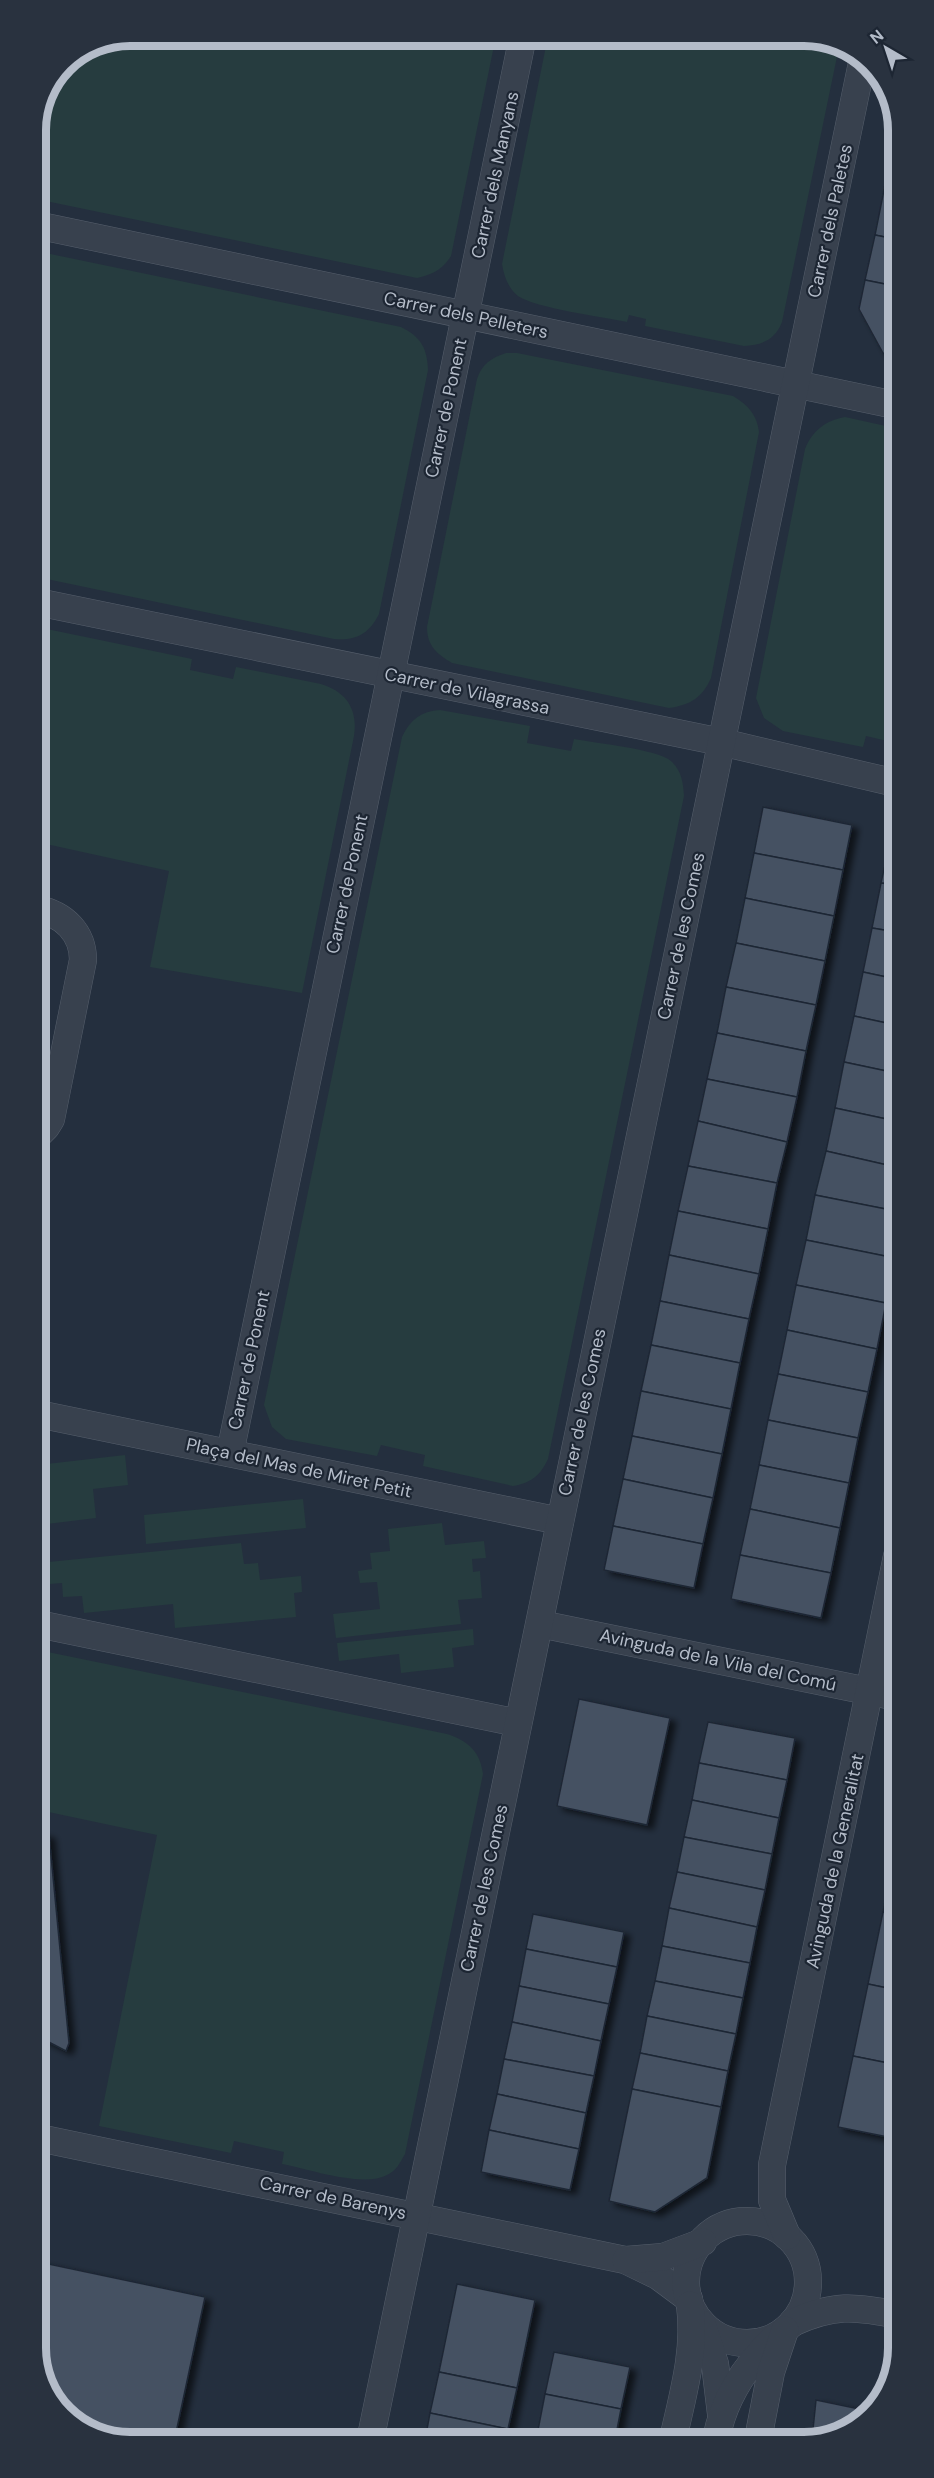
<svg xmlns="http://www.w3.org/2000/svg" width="934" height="2478" viewBox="0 0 934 2478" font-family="'DM Sans',sans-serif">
<defs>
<filter id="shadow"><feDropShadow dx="6" dy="4" stdDeviation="3" flood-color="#0009"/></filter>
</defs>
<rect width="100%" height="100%" fill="#242f3e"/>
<g fill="#263c3f">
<path d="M131 36H496L451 256C442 270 433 274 417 278L36 199V125L64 63Z"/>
<path d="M548 36H810L839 47 782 322C775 340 762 345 744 346L645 326 646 319 629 315 627 322C604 317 535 308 518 296 508 288 504 276 502 264Z"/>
<path d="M36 251 401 327C421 337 427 348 428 370L379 614C369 634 356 641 334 639L37 577Z"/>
<path d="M506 353H517L733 396C748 405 757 415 759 432L711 678C702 698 690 705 669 708L452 663C437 654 427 646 427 627L477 379C482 364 491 358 506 353Z"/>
<path d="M845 417 895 428 896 743 866 736 863 747 783 731 764 718 756 698 805 449C813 430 825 421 845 417Z"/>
<path d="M37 627 192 659 190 670 233 679 236 667 321 684C347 692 358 710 354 736L302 993 150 967 169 871 37 842Z"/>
<path d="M440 710 530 726 527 743 571 751 574 739C594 743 657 749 671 761 682 771 683 783 684 796L548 1459C540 1476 531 1483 513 1486L423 1466 425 1455 381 1445 377 1456 286 1439 272 1427 264 1405 402 737C410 720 421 711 440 710Z"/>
<path d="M125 1455 128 1485 93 1489 96 1518 47 1524 50 1553 38 1554V1465Z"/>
<path d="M303 1499 306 1528 146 1544 144 1515Z"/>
<path d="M442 1523 445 1545 484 1541 486 1558 472 1559 473 1572 480 1571 482 1598 458 1600 461 1624 336 1638 333 1614 380 1609 377 1582 360 1583 358 1571 372 1569 370 1553 390 1551 388 1529Z"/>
<path d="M241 1543 244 1564 258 1563 260 1580 301 1576 302 1592 294 1593 296 1617 175 1628 173 1604 84 1613 82 1596 63 1597 62 1583 38 1585V1563Z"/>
<path d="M473 1629 474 1645 452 1648 454 1667 401 1673 399 1654 339 1661 337 1643Z"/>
<path d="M38 1650 447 1734C468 1741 480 1751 483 1774L405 2154C400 2163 396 2171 387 2175 363 2188 309 2169 282 2164L284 2152 234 2141 231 2153 99 2126 157 1835 39 1810Z"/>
</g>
<g fill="#455162" stroke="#1f2835" stroke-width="1.5" filter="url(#shadow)">
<path d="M893 146H895V192L884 190Z"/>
<path d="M884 190 895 192V239L875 235Z"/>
<path d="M875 235 895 239V286L865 280Z"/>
<path d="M865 280 895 286V356L883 353 859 309Z"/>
<path d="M763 807 852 825 843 870 754 853Z"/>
<path d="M891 837 896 838V885L881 883Z"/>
<path d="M754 853 843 870 834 916 745 898Z"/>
<path d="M881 883 896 885V932L872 928Z"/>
<path d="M745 898 834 916 825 961 736 943Z"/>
<path d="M872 928 896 932V979L863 972Z"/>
<path d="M736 943 825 961 816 1005 726 987Z"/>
<path d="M863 972 896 979V1025L854 1016Z"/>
<path d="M726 987 816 1005 806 1051 717 1033Z"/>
<path d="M854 1016 896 1025V1073L844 1062Z"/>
<path d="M717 1033 806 1051 797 1097 707 1079Z"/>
<path d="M844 1062 896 1073V1121L835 1108Z"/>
<path d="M707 1079 797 1097 787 1142 698 1121Z"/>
<path d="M835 1108 896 1121V1167L826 1151Z"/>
<path d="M698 1121 787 1142 777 1183 688 1166Z"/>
<path d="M826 1151 896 1167V1211L815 1195Z"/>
<path d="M688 1166 777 1183 768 1229 678 1211Z"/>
<path d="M815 1195 896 1211 895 1258 806 1240Z"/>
<path d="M678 1211 768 1229 759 1274 669 1255Z"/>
<path d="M806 1240 895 1258 886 1303 796 1285Z"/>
<path d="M669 1255 759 1274 749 1319 660 1301Z"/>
<path d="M796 1285 886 1303 877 1349 787 1330Z"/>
<path d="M660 1301 749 1319 740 1363 651 1345Z"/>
<path d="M787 1330 877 1349 868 1392 778 1374Z"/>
<path d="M651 1345 740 1363 731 1409 641 1391Z"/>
<path d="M778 1374 868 1392 858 1438 768 1420Z"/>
<path d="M641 1391 731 1409 722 1454 632 1436Z"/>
<path d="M768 1420 858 1438 849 1483 759 1465Z"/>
<path d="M632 1436 722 1454 713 1498 623 1479Z"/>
<path d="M759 1465 849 1483 840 1528 750 1509Z"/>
<path d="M623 1479 713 1498 703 1544 613 1526Z"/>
<path d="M750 1509 840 1528 831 1573 740 1555Z"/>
<path d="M613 1526 703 1544 694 1588 604 1570Z"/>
<path d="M740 1555 831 1573 821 1618 731 1599Z"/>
<path d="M579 1699 670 1718 647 1825 557 1806Z"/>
<path d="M708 1722 795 1738 787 1780 699 1763Z"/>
<path d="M699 1763 787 1780 779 1818 692 1800Z"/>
<path d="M692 1800 779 1818 772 1854 684 1837Z"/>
<path d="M39 1833 49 1835 69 2043 66 2051 39 2037Z"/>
<path d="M684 1837 772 1854 765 1890 677 1872Z"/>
<path d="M897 1843V1877L890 1876Z"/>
<path d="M677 1872 765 1890 757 1927 669 1908Z"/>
<path d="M890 1876 897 1877V1915L883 1912Z"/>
<path d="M669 1908 757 1927 750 1963 662 1946Z"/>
<path d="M883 1912 897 1915V1990L868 1984Z"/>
<path d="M533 1914 624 1932 617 1967 526 1949Z"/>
<path d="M662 1946 750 1963 743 1998 655 1981Z"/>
<path d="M526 1949 617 1967 609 2004 519 1986Z"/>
<path d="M655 1981 743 1998 736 2034 647 2016Z"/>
<path d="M868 1984 897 1990 898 2065 853 2056Z"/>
<path d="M519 1986 609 2004 601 2041 512 2022Z"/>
<path d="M647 2016 736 2034 728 2071 640 2053Z"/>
<path d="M512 2022 601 2041 594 2076 504 2059Z"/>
<path d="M640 2053 728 2071 721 2107 632 2089Z"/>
<path d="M853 2056 898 2065V2139L838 2127Z"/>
<path d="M504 2059 594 2076 586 2113 497 2094Z"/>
<path d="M632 2089 721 2107 707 2178 655 2212 609 2201Z"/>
<path d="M497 2094 586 2113 579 2149 489 2130Z"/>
<path d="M489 2130 579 2149 570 2190 481 2172Z"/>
<path d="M39 2262 205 2297 174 2442H124L68 2419 39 2372Z"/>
<path d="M457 2284 535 2300 517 2388 439 2372Z"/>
<path d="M554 2352 630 2367 621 2409 545 2394Z"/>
<path d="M439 2372 517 2388 508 2429 430 2413Z"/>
<path d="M545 2394 621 2409 615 2440H558L537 2435Z"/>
<path d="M816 2400 869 2411 828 2439H812Z"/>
<path d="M430 2413 508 2429 506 2440H425Z"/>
</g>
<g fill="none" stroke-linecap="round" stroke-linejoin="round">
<defs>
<g id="minor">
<path d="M36 225 895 405"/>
<path d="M37 602 721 742 896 783"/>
<path d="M37 909C64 914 83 933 83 960L51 1119 46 1127 38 1135"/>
<path d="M38 1414 560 1521"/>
<path d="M230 1453 523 36"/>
<path d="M38 1624 518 1723"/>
<path d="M540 1624 897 1697"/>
<path d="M39 2138 625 2260 658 2276 689 2299"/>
<circle cx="747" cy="2282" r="61"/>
<path d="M787 2236 772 2200V2165L897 1556"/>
<path d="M626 2260 663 2257 703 2242"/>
<path d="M792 2323C833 2304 855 2306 898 2315"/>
<path d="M702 2324 715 2364 721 2414"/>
<path d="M673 2439C683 2394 696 2351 690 2305"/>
<path d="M716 2439C724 2398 746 2364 777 2336"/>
<path d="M758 2439 771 2372 785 2330"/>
<path d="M370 2441 863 58"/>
</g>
</defs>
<use href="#minor" stroke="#565f6c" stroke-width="28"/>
<use href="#minor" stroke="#38414e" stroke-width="27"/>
</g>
<g text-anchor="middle" stroke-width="4.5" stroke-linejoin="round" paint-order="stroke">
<g font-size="18" fill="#b4bcc9" stroke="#1d2633">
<text transform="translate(495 175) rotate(-78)" y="6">Carrer dels Manyans</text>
<text transform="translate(830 221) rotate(-78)" y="6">Carrer dels Paletes</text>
<text transform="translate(466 315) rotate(12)" y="6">Carrer dels Pelleters</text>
<text transform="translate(446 408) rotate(-78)" y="6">Carrer de Ponent</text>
<text transform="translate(467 691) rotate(12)" y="6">Carrer de Vilagrassa</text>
<text transform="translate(347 884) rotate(-78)" y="6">Carrer de Ponent</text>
<text transform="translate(681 936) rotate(-78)" y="6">Carrer de les Comes</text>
<text transform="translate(249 1360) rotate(-78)" y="6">Carrer de Ponent</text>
<text transform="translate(582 1412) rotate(-78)" y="6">Carrer de les Comes</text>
<text transform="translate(299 1468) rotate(12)" y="6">Plaça del Mas de Miret Petit</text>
<text transform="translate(718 1660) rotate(12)" y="6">Avinguda de la Vila del Comú</text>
<text transform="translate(835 1861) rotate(-78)" y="6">Avinguda de la Generalitat</text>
<text transform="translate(484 1888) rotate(-78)" y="6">Carrer de les Comes</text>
<text transform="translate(333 2198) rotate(12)" y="6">Carrer de Barenys</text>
</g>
</g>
<path d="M0 0H934V2478H0ZM130 46H804A84 84 0 0 1 888 130V2348A84 84 0 0 1 804 2432H130A84 84 0 0 1 46 2348V130A84 84 0 0 1 130 46Z" fill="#29323f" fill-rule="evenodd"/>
<path fill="none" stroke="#b4bcc9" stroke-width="8" d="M130 46H804A84 84 0 0 1 888 130V2348A84 84 0 0 1 804 2432H130A84 84 0 0 1 46 2348V130A84 84 0 0 1 130 46Z"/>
<g transform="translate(886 48) rotate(321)" stroke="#1d2633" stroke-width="4.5" paint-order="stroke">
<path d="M0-4.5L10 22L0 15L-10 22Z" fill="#b4bcc9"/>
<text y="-9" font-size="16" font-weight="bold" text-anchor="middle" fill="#b4bcc9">N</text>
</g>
</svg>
